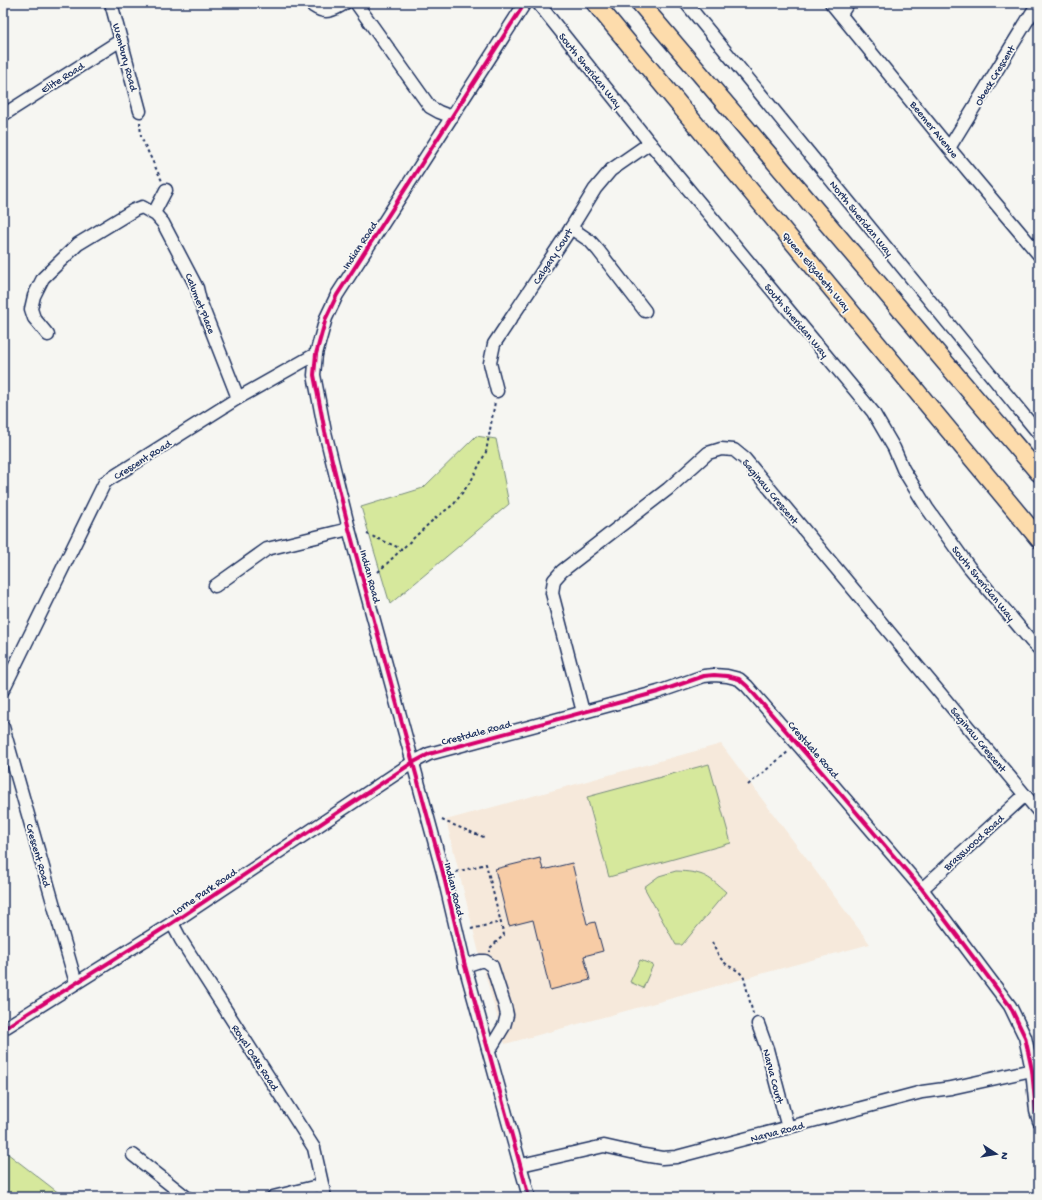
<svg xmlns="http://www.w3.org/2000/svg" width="1042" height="1200" viewBox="0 0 1042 1200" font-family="'Gochi Hand',sans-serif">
<rect width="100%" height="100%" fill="#f6f6f2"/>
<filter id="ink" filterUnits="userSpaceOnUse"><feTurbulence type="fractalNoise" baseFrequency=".025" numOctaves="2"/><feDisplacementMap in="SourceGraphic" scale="8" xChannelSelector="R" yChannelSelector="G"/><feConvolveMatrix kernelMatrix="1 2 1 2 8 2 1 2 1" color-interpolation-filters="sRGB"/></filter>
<g filter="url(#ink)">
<path fill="#f6e9db" d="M721 744 870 944 505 1044 479 953 446 820Z"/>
<g fill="#d6e89c" stroke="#788c7d">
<path d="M476 436 496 439 509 504 390 604 361 507 423 488Z"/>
<path d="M709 764 731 843 609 877 587 797Z"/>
<path d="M676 871C702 872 707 875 726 892L682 945H676L644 887 659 876Z"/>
<path d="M640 960 653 965 643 988 630 982Z"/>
<path d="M3 1150 64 1197H3Z"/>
</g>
<path fill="#f7cca6" stroke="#1b2f5e" d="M540 858 543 870 572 863 587 924 595 922 603 951 584 956 590 980 550 990 533 920 509 926 495 869Z"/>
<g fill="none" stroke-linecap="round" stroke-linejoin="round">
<defs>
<g id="minor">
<path d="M111 3 140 111"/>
<path d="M315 3 313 6C316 8 322 11 326 11 332 11 341 6 345 3"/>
<path d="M356 3 430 107 439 112 452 117"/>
<path d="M525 3 337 295 326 318 316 354 314 375 325 432 349 529 443 873 465 966 529 1197"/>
<path d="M538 3 650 143 873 412 894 448 903 469 927 508 969 567 1031 641 1039 649"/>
<path d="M686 3 1039 434"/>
<path d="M831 3 949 148 1039 255"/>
<path d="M841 14 848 3"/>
<path d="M3 115 121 40"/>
<path d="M949 148 1038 3"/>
<path d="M154 213 166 190"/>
<path d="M571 228 590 241 598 250 645 311"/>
<path d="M48 335 34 318 31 309 34 296 43 278 78 244 134 210 142 207 156 215 163 223 197 288 200 301 238 398"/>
<path d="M497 391 490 363 494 344 571 228 595 189 611 170 650 143"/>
<path d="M215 586 267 549 349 529"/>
<path d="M3 690 105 482 238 398 316 354"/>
<path d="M583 712 552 593 554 580 562 571 668 489 708 453 721 449 734 450 745 459 1039 812"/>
<path d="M3 727 76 983"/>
<path d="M922 889 1025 795"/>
<path d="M172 923 181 940 314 1148 325 1197"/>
<path d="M465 966 480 961H485L492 966 505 1006 507 1015 504 1026 489 1051"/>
<path d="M758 1024 767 1049 788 1128"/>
<path d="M3 1029 172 923 412 763 429 754 658 692 704 676 714 675 727 676 739 679 747 686 833 785 922 889 1010 1006 1025 1037 1032 1070 1036 1111 1039 1121"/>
<path d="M133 1155 186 1197"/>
<path d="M521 1165 604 1146 644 1155 662 1158 676 1157 922 1092 951 1088 1032 1070"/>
<path d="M273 1197 322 1185"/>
</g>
<g id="highway">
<path d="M595 3 1039 539"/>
<path d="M640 3 1039 473"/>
</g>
</defs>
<use href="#minor" stroke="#1b2f5e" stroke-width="15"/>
<use href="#highway" stroke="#1b2f5e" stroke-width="20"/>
<g stroke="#1b2f5e" stroke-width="2" stroke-dasharray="3 3" stroke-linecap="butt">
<path d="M140 122 141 137 162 181"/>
<path d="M367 534 402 549"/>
<path d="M378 572 402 549 433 520 454 504 471 481 486 452 495 402"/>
<path d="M748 785 789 751"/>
<path d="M442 820 446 822 486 838"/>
<path d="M456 872 486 864 504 935 490 948V952"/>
<path d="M471 929 501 922"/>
<path d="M712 942C715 949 718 956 724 962 731 969 738 968 744 978L753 1014"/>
</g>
<use href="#minor" stroke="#f6f6f2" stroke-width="12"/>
<use href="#highway" stroke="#fddcac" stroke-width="17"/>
<defs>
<g id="cycleway">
<path d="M525 3 337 295 326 318 316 354 314 375 325 432 349 529 443 873 465 966 529 1197"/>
<path d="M3 1029 172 923 412 763 429 754 658 692 704 676 714 675 727 676 739 679 747 686 833 785 922 889 1010 1006 1025 1037 1032 1070 1036 1111 1039 1121"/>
</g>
</defs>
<use href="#cycleway" stroke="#f6f6f2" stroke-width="6"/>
<use href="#cycleway" stroke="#d6006c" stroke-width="4"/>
</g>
</g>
<g text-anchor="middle" stroke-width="3.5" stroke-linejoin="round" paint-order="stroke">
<g font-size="11" fill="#1b2f5e" stroke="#f6f6f2">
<text transform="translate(126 57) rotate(75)" y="4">Wembury Road</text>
<text transform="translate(591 70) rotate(51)" y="4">South Sheridan Way</text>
<text transform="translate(994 75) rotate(-59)" y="4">Obeck Crescent</text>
<text transform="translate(62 77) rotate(-32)" y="4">Elite Road</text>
<text transform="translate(935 129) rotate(51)" y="4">Beemer Avenue</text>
<text transform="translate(862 218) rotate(51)" y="4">North Sheridan Way</text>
<text transform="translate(359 245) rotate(-57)" y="4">Indian Road</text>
<text transform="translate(552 256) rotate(-57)" y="4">Calgary Court</text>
<text transform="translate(817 271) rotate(50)" y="4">Queen Elizabeth Way</text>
<text transform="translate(201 303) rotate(68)" y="4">Calumet Place</text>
<text transform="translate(797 320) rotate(50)" y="4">South Sheridan Way</text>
<text transform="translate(142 459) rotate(-32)" y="4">Crescent Road</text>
<text transform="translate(771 491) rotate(50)" y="4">Saginaw Crescent</text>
<text transform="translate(371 576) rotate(75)" y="4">Indian Road</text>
<text transform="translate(984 583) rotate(51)" y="4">South Sheridan Way</text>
<text transform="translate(476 732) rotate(-15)" y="4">Crestdale Road</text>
<text transform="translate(979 739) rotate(50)" y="4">Saginaw Crescent</text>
<text transform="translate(814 749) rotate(49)" y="4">Crestdale Road</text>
<text transform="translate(973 842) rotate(-42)" y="4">Brasswood Road</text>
<text transform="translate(39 855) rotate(74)" y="4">Crescent Road</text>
<text transform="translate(455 889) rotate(76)" y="4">Indian Road</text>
<text transform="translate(204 891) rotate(-34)" y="4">Lorne Park Road</text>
<text transform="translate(256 1057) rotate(57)" y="4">Royal Oaks Road</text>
<text transform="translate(774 1076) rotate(75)" y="4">Narva Court</text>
<text transform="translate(777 1131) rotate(-15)" y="4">Narva Road</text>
</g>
</g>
<rect width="1042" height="1200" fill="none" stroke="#f6f6f2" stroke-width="16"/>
<rect x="8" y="8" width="1026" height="1184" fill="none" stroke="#1b2f5e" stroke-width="1.5" filter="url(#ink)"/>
<g transform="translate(996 1154) rotate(102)" stroke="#f6f6f2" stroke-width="3" paint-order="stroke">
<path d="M0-3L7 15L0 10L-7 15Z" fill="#1b2f5e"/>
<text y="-6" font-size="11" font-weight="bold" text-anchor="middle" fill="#1b2f5e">N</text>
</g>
</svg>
